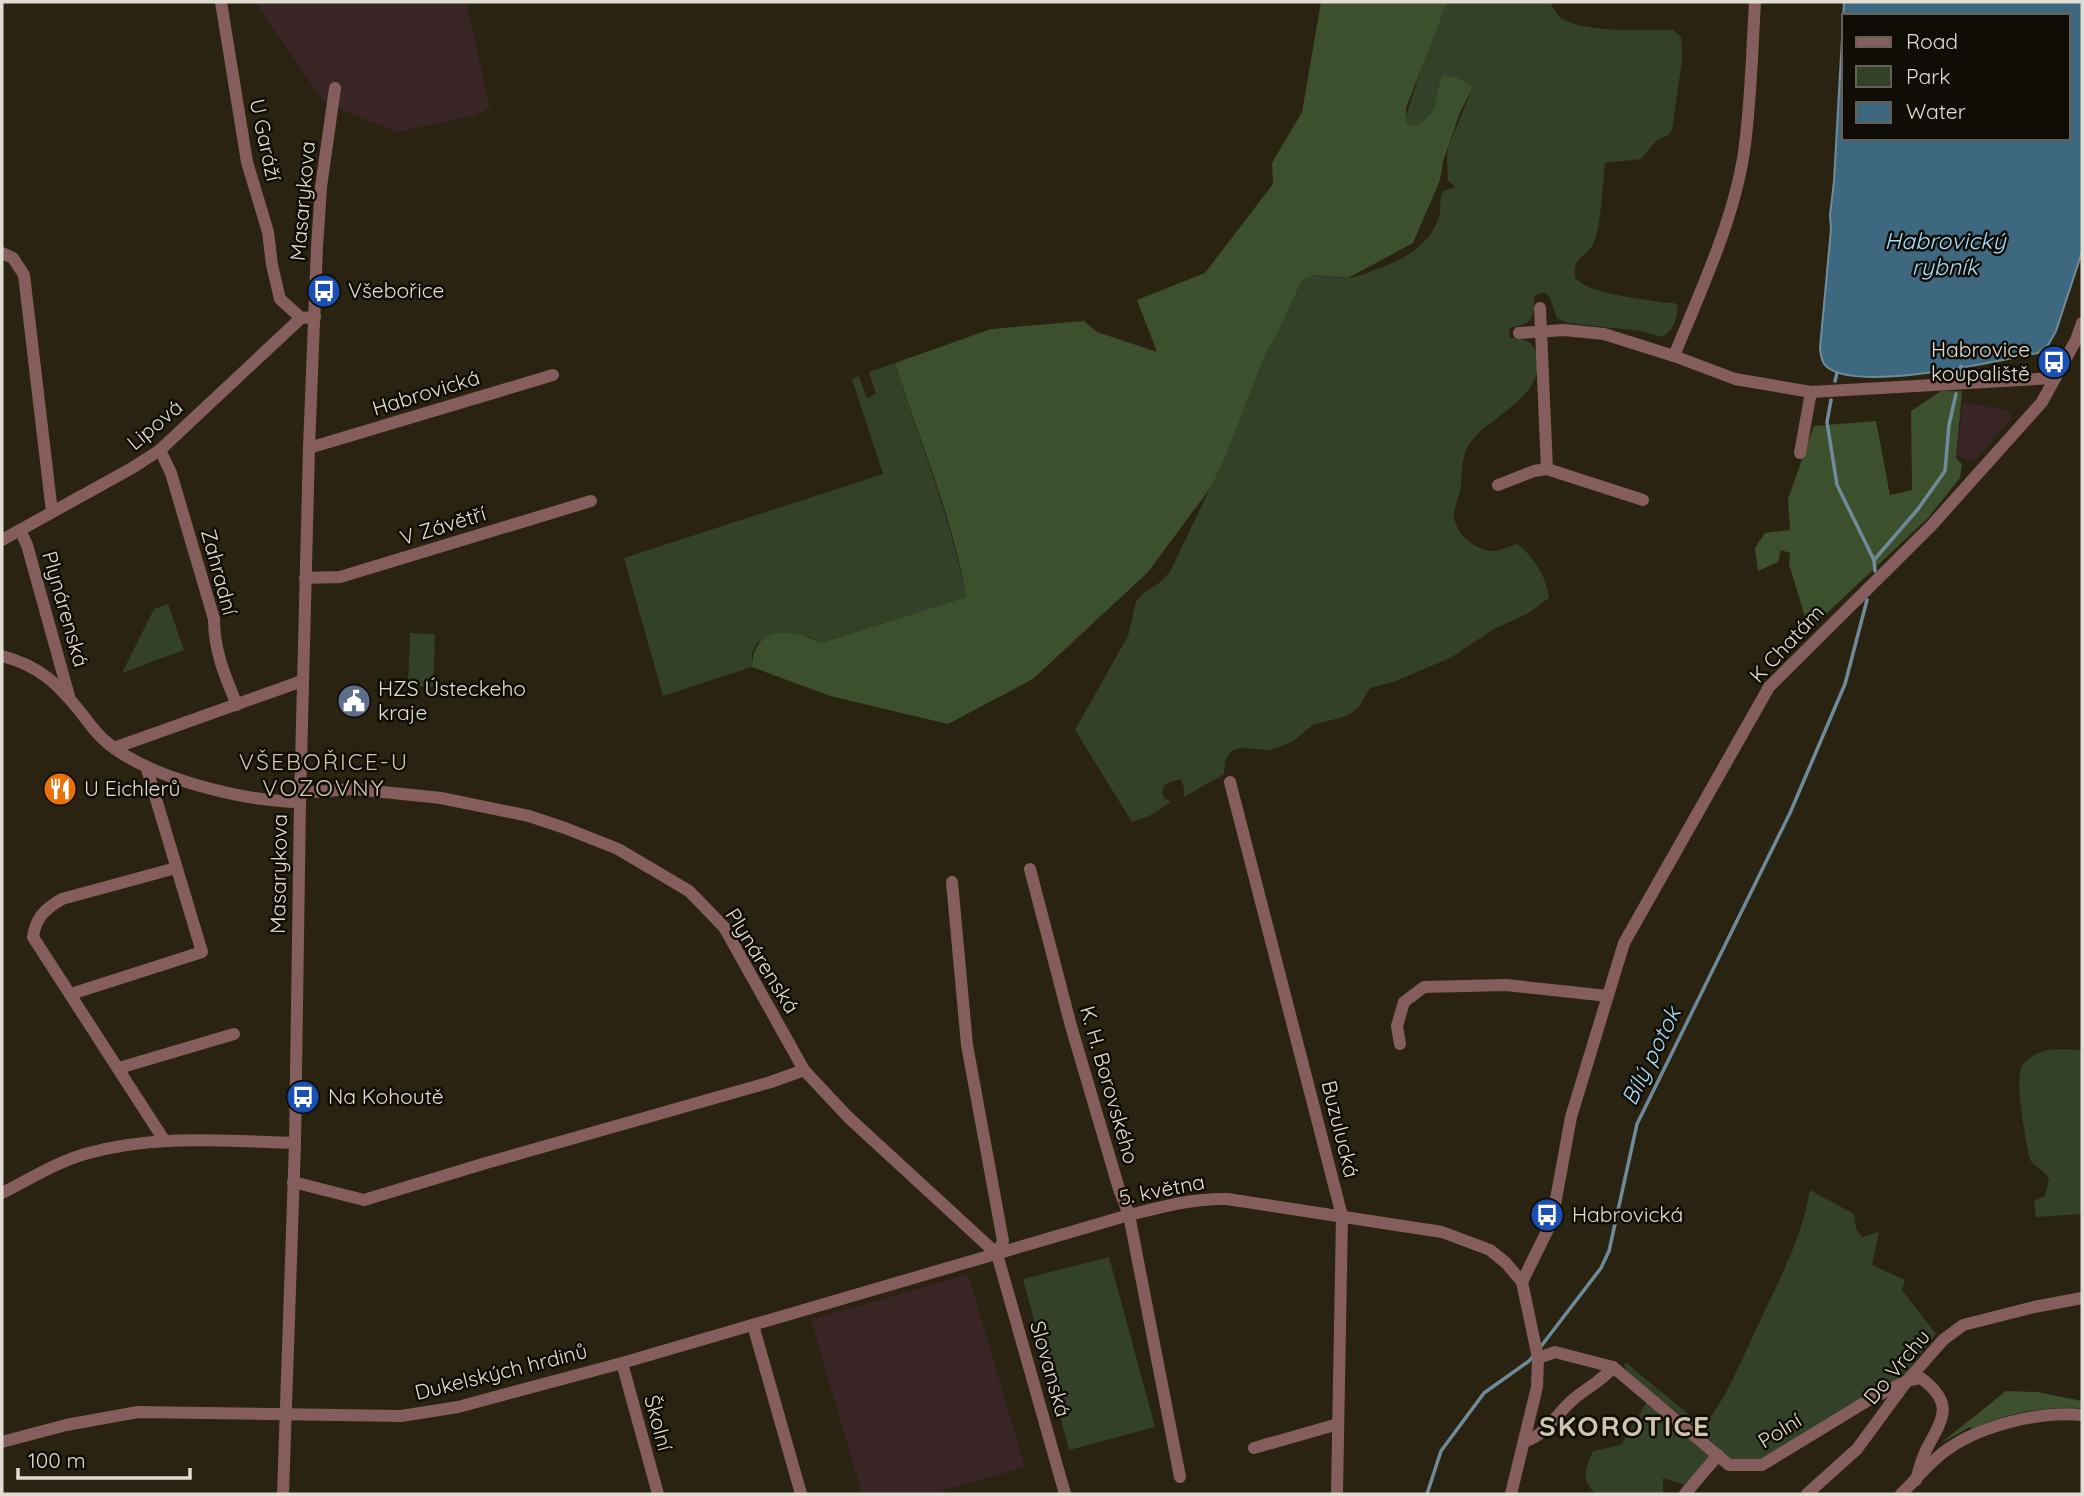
<svg xmlns="http://www.w3.org/2000/svg" width="2084" height="1496" viewBox="0 0 2084 1496" font-family="Quicksand,sans-serif">
<rect width="100%" height="100%" fill="#2a2311"/>
<g fill="#392526">
<path d="M255 2H466L490 108 472 116 397 132 347 112 323 101Z"/>
<path d="M1963 403 2007 410 2012 417 1977 459 1967 461 1957 455Z"/>
<path d="M968 1274 1025 1467 931 1494H862L811 1320Z"/>
</g>
<g fill="#334128">
<path d="M1447 2H1550C1553 7 1557 16 1563 19 1586 33 1646 30 1673 30L1681 37 1682 60 1672 130 1668 135 1656 141 1641 159 1605 163C1603 181 1601 233 1592 246 1582 260 1573 257 1575 278 1591 295 1641 298 1665 303L1672 302 1677 305C1679 316 1673 332 1662 337L1640 331 1568 323 1557 318 1549 296 1544 292 1534 296C1535 319 1532 324 1509 328L1510 338C1521 338 1532 340 1536 352 1550 398 1484 416 1467 448 1462 457 1462 474 1461 485 1460 494 1456 502 1454 511 1452 531 1473 549 1491 551 1499 552 1509 546 1517 544 1533 555 1548 579 1549 598L1527 614 1494 629 1450 658 1393 682 1370 688 1358 708 1347 716 1313 725 1292 742 1271 750 1239 748 1231 751 1225 761 1224 774 1184 797V787L1180 779 1165 784 1162 792 1164 798 1171 802 1149 816 1132 822 1075 730 1128 636 1136 602 1142 594 1158 584 1170 572 1230 446 1264 357 1281 326 1302 280C1314 271 1329 278 1343 278 1355 279 1363 274 1374 270 1401 261 1429 247 1439 217 1442 208 1438 200 1443 191L1456 187 1448 181 1447 155 1449 145 1472 89 1438 85C1437 106 1433 117 1414 126L1406 123V116L1430 41Z"/>
<path d="M895 363C919 441 951 517 966 597L821 643 810 637 758 642 752 653V667L663 696 624 558 883 474 852 379 859 376 867 398 876 394 869 372Z"/>
<path d="M168 604 184 650 122 673 154 609Z"/>
<path d="M410 633 435 634 433 687 408 686Z"/>
<path d="M2082 1050V1214L2036 1217 2034 1201 2045 1196 2049 1180C2045 1169 2032 1167 2029 1157 2026 1138 2014 1082 2022 1066 2025 1060 2038 1052 2044 1051 2055 1048 2071 1050 2082 1050Z"/>
<path d="M1810 1190 1854 1214 1856 1229 1862 1237 1879 1232 1872 1265 1905 1280 1902 1290 1936 1334 1904 1375 1759 1461 1729 1460 1697 1429 1627 1372 1624 1364 1626 1363 1703 1426C1726 1400 1738 1367 1753 1336 1774 1289 1802 1241 1810 1190Z"/>
<path d="M1109 1257 1155 1427 1069 1450 1023 1279Z"/>
<path d="M1648 1400 1714 1456 1688 1486 1663 1478V1494H1598C1579 1484 1586 1467 1593 1451L1621 1445Z"/>
</g>
<g fill="#3d502d">
<path d="M1321 2H1447L1406 108V123L1414 126C1442 113 1432 99 1442 76 1453 75 1461 80 1471 85L1472 89 1460 112 1443 162 1440 180 1413 243 1348 278 1315 275 1302 280 1281 326 1264 357 1230 446 1211 487 1148 572 1033 679 948 724 830 696 752 667C753 625 792 628 821 643L966 597C953 517 919 440 895 363L991 329 1084 321 1097 332 1157 352 1137 300 1205 273 1273 184 1272 163 1302 112Z"/>
<path d="M1941 391H1962L1956 458 1962 464 1960 478 1928 518 1809 630 1816 623 1805 617 1789 564 1790 553 1781 550 1778 562 1758 571 1755 548 1765 533 1790 530 1788 499 1814 426 1876 421 1890 495 1912 490 1911 411Z"/>
<path d="M2006 1391 2037 1392 2082 1401V1408C2043 1406 2008 1413 1972 1429L1970 1427 1941 1443Z"/>
</g>
<path fill="#3e6880" stroke="#6f8b99" stroke-width="2" fill-rule="evenodd" d="M1844 2H2082V252L2056 331 2047 347 2038 353C1997 361 1859 393 1827 367 1821 363 1821 354 1820 348L1831 229 1830 215 1834 181ZM1844 16H2068V138H1844Z"/>
<g fill="none" stroke-linecap="round" stroke-linejoin="round">
<g stroke="#6f8b99" stroke-width="3.5">
<path d="M1960 375 1961 366"/>
<path d="M1835 381 1837 373"/>
<path d="M1831 400 1827 422 1837 485 1874 560"/>
<path d="M1875 571 1874 560 1918 509 1945 471 1949 425 1956 394"/>
<path d="M1539 1349 1601 1268 1609 1251 1637 1124 1790 813 1845 684 1867 600"/>
<path d="M1427 1494 1441 1451 1484 1393 1529 1361 1534 1355"/>
</g>
<g stroke="#865d5d" stroke-width="12">
<path d="M221 2 247 162 268 232 272 265 280 299 301 318"/>
<path d="M2 253 13 258 24 275 52 512"/>
<path d="M1540 308 1547 469"/>
<path d="M1519 333 1564 330 1604 334 1674 356 1735 379 1811 392"/>
<path d="M1674 356C1700 292 1734 220 1744 152 1751 103 1752 52 1755 2"/>
<path d="M309 448 553 375"/>
<path d="M160 450 171 473 214 619C214 651 225 676 237 705"/>
<path d="M1800 453 1811 392 2054 378"/>
<path d="M1498 485 1534 471 1547 469 1643 500"/>
<path d="M20 530 27 545 69 696"/>
<path d="M2 540 132 468 160 450 301 318 315 317"/>
<path d="M305 578 340 577 591 501"/>
<path d="M2 656C40 666 58 684 82 714 89 723 95 732 103 739 145 778 243 801 300 802"/>
<path d="M114 748 302 681"/>
<path d="M1230 782 1342 1216 1337 1494"/>
<path d="M300 793 354 789 441 798 529 816 565 828 618 849 689 891 724 927 804 1070 848 1117 997 1254"/>
<path d="M1030 869 1071 1026 1119 1189 1129 1215 1180 1477"/>
<path d="M952 882 967 1045 1003 1241 997 1254"/>
<path d="M71 994 202 952 147 769"/>
<path d="M1400 1044 1397 1026 1404 1002 1424 987 1506 985 1608 996"/>
<path d="M119 1068 234 1034"/>
<path d="M164 1140 33 937C36 917 45 909 62 899L176 868"/>
<path d="M293 1182 364 1200 486 1163 771 1082 804 1070"/>
<path d="M2 1193C28 1180 57 1162 85 1154 154 1134 224 1141 295 1143"/>
<path d="M997 1254 1065 1494"/>
<path d="M1522 1282 1552 1221 1571 1117 1624 943 1769 687 1931 526 2042 402 2076 340 2082 323"/>
<path d="M753 1325 801 1494"/>
<path d="M1538 1358 1555 1352 1613 1367 1729 1465H1762L1872 1398 1907 1381 1921 1378C1954 1403 1944 1417 1927 1448 1922 1458 1919 1469 1916 1480"/>
<path d="M622 1363 658 1494"/>
<path d="M1526 1441C1548 1434 1557 1412 1575 1398 1588 1387 1602 1381 1613 1367"/>
<path d="M2 1442 66 1425 138 1412 401 1416 458 1407 622 1363 1129 1215C1162 1207 1193 1198 1227 1199L1442 1232 1490 1250 1506 1263 1522 1282 1538 1358 1537 1387 1511 1494"/>
<path d="M1254 1448 1338 1424"/>
<path d="M283 1494 295 1143 300 802 309 448 317 247 321 187 335 88"/>
<path d="M1685 1494 1718 1455"/>
<path d="M1807 1494 1857 1449 1907 1381 1943 1340 1963 1325 2034 1307 2082 1298"/>
<path d="M1901 1494C1916 1480 1931 1460 1948 1449 1982 1425 2041 1411 2082 1415"/>
</g>
</g>
<defs>
<symbol id="bus-disc" viewBox="-11 -11 22 22"><circle r="9.5" fill="#1a4fb4" stroke="#100d06"/><path d="M-5-6H5V4H4V6H2V4H-2V6H-4V4H-5ZM-3.5-4V0h7V-4ZM-3.5 1.2v1.5H-2V1.2ZM2 1.2v1.5H3.5V1.2Z" fill="#fff"/></symbol>
<symbol id="civic-disc" viewBox="-11 -11 22 22"><circle r="9.5" fill="#5c6f8a" stroke="#100d06"/><path d="M-.6-6.5H3V-4.5H.6V-3L4-1V1h2V6H-6V1h2V-1L-.6-3ZM-1.2 2.5V6h2.4V2.5Z" fill="#fff"/></symbol>
<symbol id="restaurant-disc" viewBox="-11 -11 22 22"><circle r="9.5" fill="#e8710a" stroke="#100d06"/><path d="M-5-6h1v4h1v-4h1v4h1v-4h1v5L-1.5 .5V6h-2V.5L-5-1ZM5-6V6H3V1.5H1.5Q1.5-4 5-6Z" fill="#fff"/></symbol>
</defs>
<g fill-rule="evenodd">
<use href="#bus-disc" x="305" y="272" width="38" height="38"/>
<use href="#bus-disc" x="2035" y="343" width="38" height="38"/>
<use href="#civic-disc" x="335" y="682" width="38" height="38"/>
<use href="#restaurant-disc" x="41" y="770" width="38" height="38"/>
<use href="#bus-disc" x="284" y="1078" width="38" height="38"/>
<use href="#bus-disc" x="1528" y="1196" width="38" height="38"/>
</g>
<g text-anchor="middle" stroke-width="5" stroke-linejoin="round" paint-order="stroke">
<g font-size="21" fill="#e2ddd2" stroke="#100d06">
<text transform="translate(265 140) rotate(78)" y="7">U Garáží</text>
<text transform="translate(303 201) rotate(-85)" y="7">Masarykova</text>
<text transform="translate(426 393) rotate(-17)" y="7">Habrovická</text>
<text transform="translate(155 425) rotate(-40)" y="7">Lipová</text>
<text transform="translate(443 526) rotate(-17)" y="7">V Závětří</text>
<text transform="translate(219 572) rotate(75)" y="7">Zahradní</text>
<text transform="translate(65 609) rotate(74)" y="7">Plynárenská</text>
<text transform="translate(1787 644) rotate(-47)" y="7">K Chatám</text>
<text transform="translate(279 874) rotate(-89)" y="7">Masarykova</text>
<text transform="translate(762 961) rotate(58)" y="7">Plynárenská</text>
<text transform="translate(1109 1085) rotate(74)" y="7">K. H. Borovského</text>
<text transform="translate(1340 1129) rotate(76)" y="7">Buzulucká</text>
<text transform="translate(1162 1190) rotate(-11)" y="7">5. května</text>
<text transform="translate(1897 1367) rotate(-50)" y="7">Do Vrchu</text>
<text transform="translate(1050 1369) rotate(74)" y="7">Slovanská</text>
<text transform="translate(501 1372) rotate(-14)" y="7">Dukelských hrdinů</text>
<text transform="translate(658 1423) rotate(75)" y="7">Školní</text>
<text transform="translate(1780 1431) rotate(-32)" y="7">Polní</text>
</g>
<g font-size="21" fill="#e2ddd2" stroke="#100d06" text-anchor="start">
<text x="348" y="298">Všebořice</text>
<text x="2030" y="357" text-anchor="end">Habrovice<tspan x="2030" dy="24">koupaliště</tspan></text>
<text x="378" y="696">HZS Ústeckeho<tspan x="378" dy="24">kraje</tspan></text>
<text x="84" y="796">U Eichlerů</text>
<text x="328" y="1104">Na Kohoutě</text>
<text x="1572" y="1222">Habrovická</text>
</g>
<g font-size="23" font-style="italic" fill="#a5ddfd" stroke="#100d06">
<text x="1945" y="249">Habrovický<tspan x="1945" dy="26">rybník</tspan></text>
<text transform="translate(1651 1056) rotate(-64)" y="8">Bílý potok</text>
</g>
<g font-size="23" letter-spacing="2" fill="#cfc5af" stroke="#100d06">
<text x="324" y="770">VŠEBOŘICE-U<tspan x="324" dy="26">VOZOVNY</tspan></text>
</g>
<g font-size="28" font-weight="bold" letter-spacing="2" fill="#cfc5af" stroke="#100d06">
<text x="1625" y="1436">SKOROTICE</text>
</g>
</g>
<rect width="2084" height="1496" fill="none" stroke="#e2ddd2" stroke-width="7"/>
<rect x="1842" y="14" width="228" height="126" fill="#100d06" stroke="#646058" stroke-width="2"/>
<rect x="1856" y="37" width="35" height="10" fill="#865d5d" stroke="#646058" stroke-width="2"/>
<text x="1906" y="49" font-size="21" fill="#e2ddd2">Road</text>
<rect x="1856" y="66" width="35" height="21" fill="#334128" stroke="#646058" stroke-width="2"/>
<text x="1906" y="84" font-size="21" fill="#e2ddd2">Park</text>
<rect x="1856" y="102" width="35" height="21" fill="#3e6880" stroke="#646058" stroke-width="2"/>
<text x="1906" y="119" font-size="21" fill="#e2ddd2">Water</text>
<path d="M18 1468v10h172v-10" fill="none" stroke="#e2ddd2" stroke-width="3.5"/>
<text x="28" y="1468" font-size="21" fill="#e2ddd2" stroke="#100d06" stroke-width="5" paint-order="stroke">100 m</text>
</svg>
